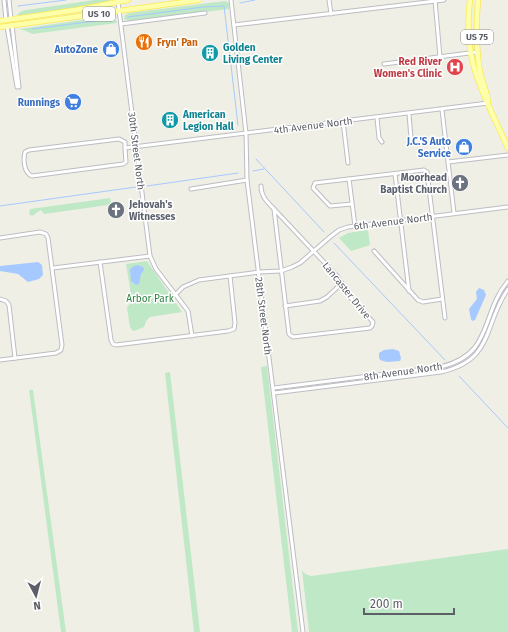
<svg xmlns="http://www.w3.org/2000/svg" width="508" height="632" viewBox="0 0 508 632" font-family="'Fira Sans',sans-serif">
<rect width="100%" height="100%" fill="#f0efe5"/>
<g fill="#bfe9c6">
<path d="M94 0H110L106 2 63 10 22 15H17L20 12 26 10Z"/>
<path d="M225 1 229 3V9L129 21 124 19 125 15 129 13Z"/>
<path d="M110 16 115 18 117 23 32 34 26 31 19 29Z"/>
<path d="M110 198 111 202 108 205 44 214 41 210 32 216 29 214 30 209Z"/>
<path d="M368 230 370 245 351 251 339 238 348 233Z"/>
<path d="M147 261 182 312 150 317 146 321 144 327 134 331 132 330 130 327 127 308 132 300 126 264Z"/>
<path d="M267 366 298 632H292L261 367Z"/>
<path d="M170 372 200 632H194L165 373Z"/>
<path d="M29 390H33L66 632H61Z"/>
<path d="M508 549V632H309L302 570 305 574 311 576Z"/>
</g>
<g fill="#a6c9ff">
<path d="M38 262 42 265 43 275 39 279 28 282 18 274 0 271V266Z"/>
<path d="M138 265 143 267 144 270 141 274 139 284 136 285 131 281 130 269 134 266Z"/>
<path d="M479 288 484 290 486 295 475 320 472 321 471 319 469 309 477 299 476 292Z"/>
<path d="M393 349 399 351 401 358 400 361 387 362 380 360 379 357V353L384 350Z"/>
</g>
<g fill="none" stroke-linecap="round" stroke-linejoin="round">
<g stroke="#a6c9ff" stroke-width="1">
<path d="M240 3 255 0"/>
<path d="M18 6 66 0"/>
<path d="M128 17 203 7 224 6 238 125"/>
<path d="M32 29 112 19"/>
<path d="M256 159 324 232"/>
<path d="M253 171 264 169"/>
<path d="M147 186 238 173"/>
<path d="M0 206 136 187"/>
<path d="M334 243 445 360"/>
<path d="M459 376 508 428"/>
</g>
<defs>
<g id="minor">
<path d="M4 0 6 20"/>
<path d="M9 0 11 19"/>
<path d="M231 0 246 133 247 180 303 632"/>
<path d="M329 0 331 14"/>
<path d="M435 0 440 57"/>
<path d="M118 2 150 256 156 269 188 311 192 336"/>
<path d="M121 24 205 13"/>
<path d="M12 25 19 87"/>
<path d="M234 25 444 0"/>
<path d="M7 26 17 87"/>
<path d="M384 64 477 52"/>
<path d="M442 110 454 213"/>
<path d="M409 114 411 138"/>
<path d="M377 118 379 138 382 142"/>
<path d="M343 121 348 163"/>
<path d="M125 148 126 162 123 164 32 176C24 173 23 160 25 152L29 150 119 139 125 142V148L488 103"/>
<path d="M448 162 508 155"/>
<path d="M395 174 409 291"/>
<path d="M349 179 355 226"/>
<path d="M261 186C261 196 267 202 274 209"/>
<path d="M191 189 247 180"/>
<path d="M352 204 330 206 313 188 315 183 424 170 427 172 445 318"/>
<path d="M274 209 337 276 347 294 373 322 372 326 370 328 293 337 289 334Z"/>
<path d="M0 238 40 232 46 234 48 238 62 345 61 350 56 353 0 360"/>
<path d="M374 251 418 300 423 302 442 299"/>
<path d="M100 262 111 340 113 344 116 345 228 331 234 329 235 323 230 276"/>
<path d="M53 268 150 256"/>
<path d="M176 294 183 287 199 280 259 272 281 271 292 267 300 263 330 237 339 230 348 227 508 207"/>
<path d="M0 299 6 301 9 305 15 358"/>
<path d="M285 306 320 301 327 297 342 283"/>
<path d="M274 388 440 367C494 355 480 314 508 281"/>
<path d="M274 393 441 372C495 360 483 324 508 289"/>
</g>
<g id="primary">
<path d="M470 0C462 62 484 94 508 148"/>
<path d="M478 0C476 24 476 48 480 72 482 82 487 91 488 102"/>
<path d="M0 21 76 10 128 0"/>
<path d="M0 27 199 0"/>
</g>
</defs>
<use href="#minor" stroke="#bcbdc4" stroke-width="5"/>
<use href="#primary" stroke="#fce951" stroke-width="6"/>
<use href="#minor" stroke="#fff" stroke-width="3"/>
<use href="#primary" stroke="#feffab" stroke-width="4.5"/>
</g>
<defs>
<symbol id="restaurant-disc" viewBox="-11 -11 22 22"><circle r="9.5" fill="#e8710a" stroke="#fff"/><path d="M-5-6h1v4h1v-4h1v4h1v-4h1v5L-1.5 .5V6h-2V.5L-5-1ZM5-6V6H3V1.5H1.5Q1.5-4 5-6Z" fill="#fff"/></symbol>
<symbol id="shop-disc" viewBox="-11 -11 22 22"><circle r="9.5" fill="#3f7fe0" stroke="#fff"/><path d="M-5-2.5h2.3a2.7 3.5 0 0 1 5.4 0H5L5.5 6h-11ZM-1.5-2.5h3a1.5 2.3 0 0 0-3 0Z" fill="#fff"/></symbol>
<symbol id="building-disc" viewBox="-11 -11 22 22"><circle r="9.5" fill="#0f9aa8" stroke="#fff"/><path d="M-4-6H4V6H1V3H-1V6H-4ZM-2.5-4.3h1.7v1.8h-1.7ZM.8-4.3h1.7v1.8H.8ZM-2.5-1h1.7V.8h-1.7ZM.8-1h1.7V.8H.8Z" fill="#fff"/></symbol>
<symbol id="hospital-disc" viewBox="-11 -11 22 22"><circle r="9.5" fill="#e0444e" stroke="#fff"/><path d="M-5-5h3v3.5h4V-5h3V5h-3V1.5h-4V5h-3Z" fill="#fff"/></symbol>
<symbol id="supermarket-disc" viewBox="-11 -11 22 22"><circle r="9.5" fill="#3f7fe0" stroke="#fff"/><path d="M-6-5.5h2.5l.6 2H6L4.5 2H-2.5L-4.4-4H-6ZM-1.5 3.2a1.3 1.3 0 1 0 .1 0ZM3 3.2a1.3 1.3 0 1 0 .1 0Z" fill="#fff"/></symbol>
<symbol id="church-disc" viewBox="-11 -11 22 22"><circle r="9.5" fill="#6b7280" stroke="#fff"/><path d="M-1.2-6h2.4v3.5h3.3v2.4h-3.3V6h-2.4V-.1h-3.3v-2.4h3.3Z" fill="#fff"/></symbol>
</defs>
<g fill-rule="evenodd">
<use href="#restaurant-disc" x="134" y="32" width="20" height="20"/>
<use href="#shop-disc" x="101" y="39" width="20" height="20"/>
<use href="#building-disc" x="200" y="43" width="20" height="20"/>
<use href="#hospital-disc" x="445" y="57" width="20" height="20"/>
<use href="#supermarket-disc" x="63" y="92" width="20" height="20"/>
<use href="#building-disc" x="160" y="110" width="20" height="20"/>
<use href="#shop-disc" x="454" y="137" width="20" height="20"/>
<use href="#church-disc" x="450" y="173" width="20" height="20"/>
<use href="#church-disc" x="106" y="200" width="20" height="20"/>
</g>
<g text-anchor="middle" stroke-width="3" stroke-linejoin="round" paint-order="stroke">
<g fill="#fff" stroke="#8d8f94" stroke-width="1">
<rect x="83" y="7" width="32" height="14" rx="3"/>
<rect x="461" y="30" width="32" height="14" rx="3"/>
</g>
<g font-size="9" font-weight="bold" fill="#5c5f66">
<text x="99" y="17">US 10</text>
<text x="477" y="40">US 75</text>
</g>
<g font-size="10" font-weight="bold" fill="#c56008" stroke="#fff" text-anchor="start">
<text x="157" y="46">Fryn' Pan</text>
</g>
<g font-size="10" font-weight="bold" fill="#0d838f" stroke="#fff" text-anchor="start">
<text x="223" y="51">Golden<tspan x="223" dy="12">Living Center</tspan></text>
<text x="183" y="118">American<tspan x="183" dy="12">Legion Hall</tspan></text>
</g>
<g font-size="10" font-weight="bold" fill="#366cbe" stroke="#fff" text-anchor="end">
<text x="98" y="53">AutoZone</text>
<text x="60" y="106">Runnings</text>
<text x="451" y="145">J.C.'S Auto<tspan x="451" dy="12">Service</tspan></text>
</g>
<g font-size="10" font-weight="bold" fill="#be3a42" stroke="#fff" text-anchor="end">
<text x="442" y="65">Red River<tspan x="442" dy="12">Women's Clinic</tspan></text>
</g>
<g font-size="10" fill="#5c5f66" stroke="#fff">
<text transform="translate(313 125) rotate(-7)" y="4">4th Avenue North</text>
<text transform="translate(137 151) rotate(83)" y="4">30th Street North</text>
<text transform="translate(393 221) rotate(-7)" y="4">6th Avenue North</text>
<text transform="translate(347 290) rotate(51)" y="4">Lancaster Drive</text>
<text transform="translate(264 316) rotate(83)" y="4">28th Street North</text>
<text transform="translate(403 371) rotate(-8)" y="4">8th Avenue North</text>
</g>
<g font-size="10" font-weight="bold" fill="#5b616d" stroke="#fff" text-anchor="end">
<text x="447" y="181">Moorhead<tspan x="447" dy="12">Baptist Church</tspan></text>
<text x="129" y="208" text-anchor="start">Jehovah's<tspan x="129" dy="12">Witnesses</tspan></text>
</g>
<g font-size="10" fill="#2e8441" stroke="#fff">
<text x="150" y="302">Arbor Park</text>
</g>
</g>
<g transform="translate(36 596) rotate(173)" stroke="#ffffff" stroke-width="3" paint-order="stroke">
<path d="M0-3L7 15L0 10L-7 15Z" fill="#5c5f66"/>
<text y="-6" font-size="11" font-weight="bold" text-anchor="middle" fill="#5c5f66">N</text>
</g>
<path d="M364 608v6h90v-6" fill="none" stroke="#5c5f66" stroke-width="2"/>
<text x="370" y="608" font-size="12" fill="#5c5f66" stroke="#ffffff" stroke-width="3" paint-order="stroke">200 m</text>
</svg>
